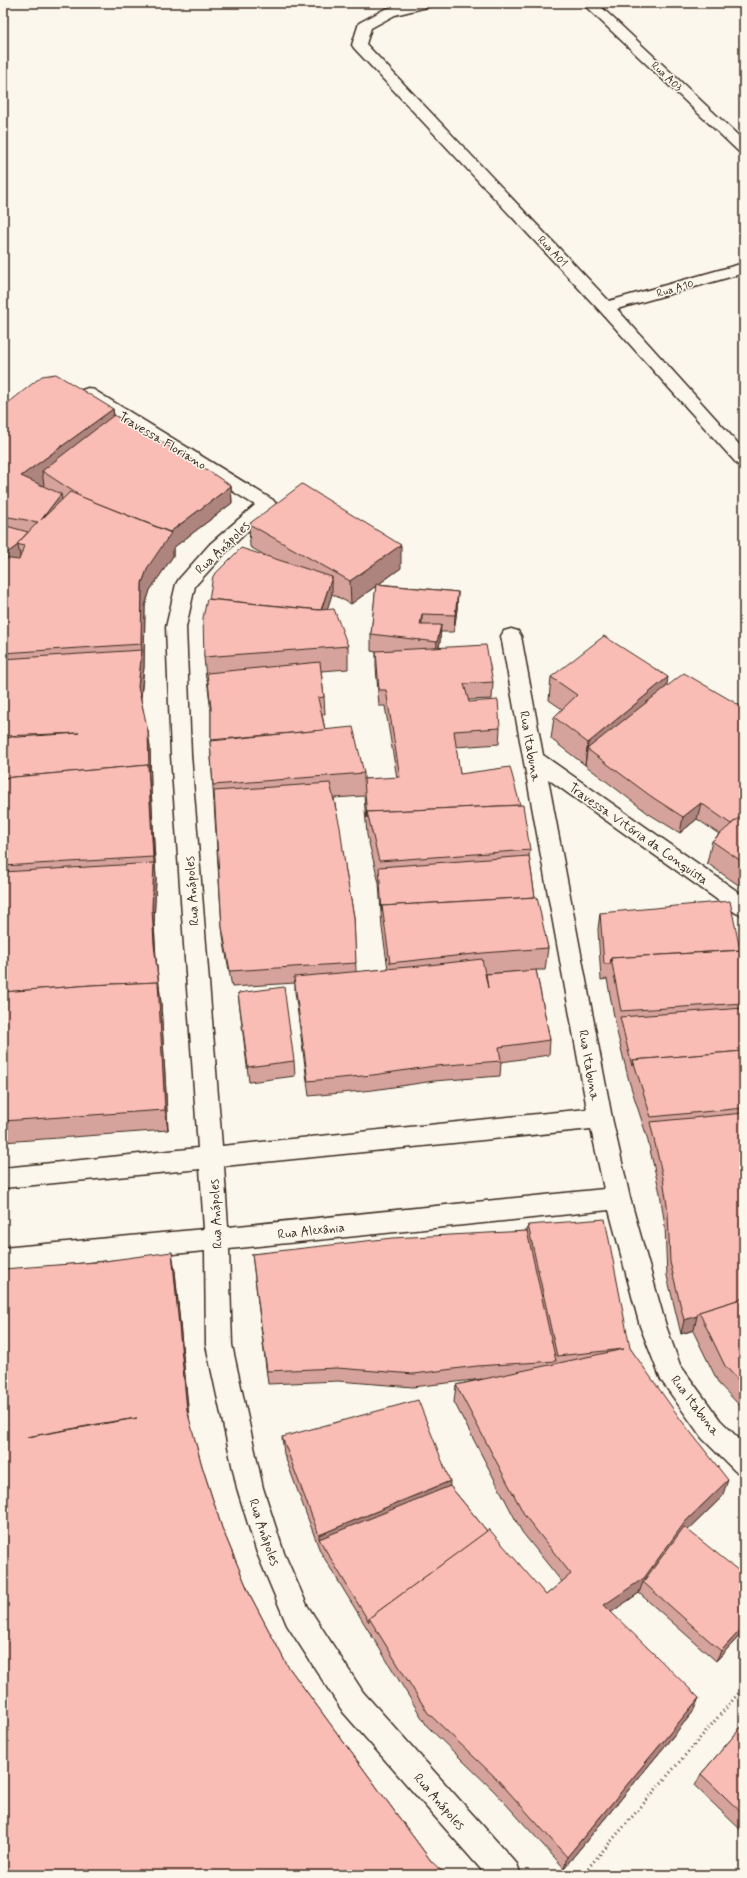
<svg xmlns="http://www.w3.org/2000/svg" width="747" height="1878" viewBox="0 0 747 1878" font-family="Mynerve,sans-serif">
<rect width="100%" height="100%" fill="#fbf7ec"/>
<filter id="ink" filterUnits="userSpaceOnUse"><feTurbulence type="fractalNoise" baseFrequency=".025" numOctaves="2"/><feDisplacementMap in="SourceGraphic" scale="8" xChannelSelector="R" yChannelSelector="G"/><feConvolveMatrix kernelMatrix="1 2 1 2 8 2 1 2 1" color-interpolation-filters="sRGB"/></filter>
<g filter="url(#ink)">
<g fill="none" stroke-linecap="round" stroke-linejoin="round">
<defs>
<g id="minor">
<path d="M409 3H433L431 6 395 15 371 28 366 44 609 301 744 263V273L617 309 744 450V467L738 465 600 311 354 48 352 45 359 23 385 9Z"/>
<path d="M582 3H597L744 141V154L739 152Z"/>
<path d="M88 388 94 390 273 500 276 504 224 554 195 586 186 627 191 755 222 1146 587 1109 501 636 504 631 511 629 518 631 521 636 543 755 744 896V916L736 913 548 779 612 1118 630 1198 666 1326 680 1365 720 1420 744 1444V1475L735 1471 702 1438 661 1380 640 1326 609 1210 229 1249 232 1345 263 1488 284 1553 307 1605 363 1692 517 1864 521 1875H486L343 1712 287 1625 257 1553 237 1488 206 1345 205 1251 3 1270V1248L204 1229 200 1169 3 1188V1168L198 1148 171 755 166 627 176 584 179 579 210 544 255 505 82 398 79 394 82 390ZM591 1129 604 1189 228 1227 224 1166Z"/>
</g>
</defs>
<use href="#minor" stroke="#3b2a1e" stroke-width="3"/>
<path stroke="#3b2a1e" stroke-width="3" stroke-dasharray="1 3.5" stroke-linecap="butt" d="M582 1875 744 1687"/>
<use href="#minor" fill="#fbf7ec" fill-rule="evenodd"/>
</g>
<g fill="#d6a39c" stroke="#3b2a1e" fill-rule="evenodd">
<path d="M3 407 113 409 114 415 231 486 232 503 173 548V556L150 590 145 606 144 667 141 699 150 747 151 788 156 879 154 924 156 959 161 1003 168 1130 3 1142Z"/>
<path d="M249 524 401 568 379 584 458 592 457 609 454 632H440V642L439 648 493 682 492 699 468 700 469 702 500 728 499 744 456 747 460 774 530 850 529 856 535 897 548 948 545 970H536L550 1040 549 1055 501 1062 500 1076 434 1081 373 1090 309 1096 295 992V983L232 987 224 943 222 927 210 741 211 740V712L207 679H206L204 657 209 599 266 556 250 547ZM376 586 371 634V651L376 652V667L379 706H385L397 778 364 779V773L325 730 322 714H325L324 697 321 671 348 669V646L327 609 332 594 351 604ZM364 796 367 835 379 883 382 928 388 969 356 972 354 917 346 872 334 798ZM517 972 486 974V978L485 974Z"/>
<path d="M551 677 667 686 744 708V889L707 863 712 841 719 834 697 819 680 833 649 814 585 765 551 739 554 717 562 709 549 700Z"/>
<path d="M600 913 740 950H744V1410L719 1384 693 1331 694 1330 681 1334 667 1276 665 1226 660 1193 647 1137 629 1081 617 1032 607 979 601 980 598 929Z"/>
<path d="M238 993 294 1061 295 1076 249 1082Z"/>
<path d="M528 1225 630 1348 722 1497 688 1530 744 1631 716 1661 639 1593 611 1612 693 1712 564 1868 494 1791 427 1726 370 1633 320 1551 284 1454 282 1437 450 1486 487 1531 546 1595 562 1582 522 1532 454 1402 456 1385 482 1379 413 1387 338 1381 268 1384 252 1254 527 1231Z"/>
<path d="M3 1269 175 1271 189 1419 202 1466 222 1528 250 1595 287 1665 431 1861 3 1875Z"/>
<path d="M744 1724V1833L695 1786 701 1774Z"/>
</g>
<g fill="#ae847f" stroke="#3b2a1e">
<path d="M113 409 116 432 42 471 44 485 25 499 21 476Z"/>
<path d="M231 486 232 503 173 548V556L150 590 145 606 144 667 140 703 138 687 142 650 141 644 142 583 148 567 165 536Z"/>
<path d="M61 494 65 517 41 520Z"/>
<path d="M18 545 21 562 3 565V556Z"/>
<path d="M401 545V568L351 604 350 581Z"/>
<path d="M332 577V594L320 633 319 617Z"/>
<path d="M458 592 457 609 454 632 455 615Z"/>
<path d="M422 614V631L419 642 420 625Z"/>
<path d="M441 625 440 642 436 659 437 642Z"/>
<path d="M668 677 665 700 587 749 585 765 588 743Z"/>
<path d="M148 731 150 747 151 788 156 879 154 924 156 959 161 1003 168 1130 165 1110 154 944 152 908 154 863 148 765Z"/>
<path d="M701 803 697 819 680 833 683 817Z"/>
<path d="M172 1252 175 1271 190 1427 187 1410Z"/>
<path d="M697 1316 694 1330 681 1334 684 1320Z"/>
<path d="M728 1480 722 1497 680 1538 643 1582 639 1593 600 1620 604 1605 685 1522Z"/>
<path d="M450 1481 449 1498 319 1539V1535Z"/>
<path d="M744 1626V1631L716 1661 721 1651Z"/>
<path d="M699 1698 693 1712 564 1868 567 1857Z"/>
</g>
<g fill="#f9bdb5" stroke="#3b2a1e" fill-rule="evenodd">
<path d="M56 374 113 409 21 476 61 494 41 520 70 492 171 533 148 567 142 583 141 644 3 653V558L19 560 24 546 17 544 38 522 3 516V407L42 376Z"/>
<path d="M114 415 188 457 231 486 170 532 82 497 42 471Z"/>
<path d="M302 484 401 545 350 581 249 524Z"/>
<path d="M3 525 28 532 17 544 18 545 3 556Z"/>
<path d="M241 548 332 577 321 610 209 599 213 576Z"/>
<path d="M376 584 458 592 455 615 422 614 420 625H441L437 642 371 634Z"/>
<path d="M207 599 319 610 334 609 348 646 204 657 203 618Z"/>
<path d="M604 636 668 677 588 743 554 717 577 695 551 677Z"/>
<path d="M486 645 493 682 464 684 469 702 498 700 500 728 454 731 460 774 510 767 520 805 367 812V818L364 779 400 777 386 690H379L376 651Z"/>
<path d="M142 650 138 687 148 731 149 771 148 765 3 778V738L79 733 3 736V659Z"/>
<path d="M320 662 324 697 318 698 325 730 211 740V708L207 673Z"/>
<path d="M684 673 744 708V814L731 824 701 803 683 817 652 797 587 749Z"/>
<path d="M353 727 364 773 213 785 210 741Z"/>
<path d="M148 765 153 857 3 866V778Z"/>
<path d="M330 783 340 827 346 872 354 917 356 963 230 971 222 927 214 791Z"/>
<path d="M523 805 530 850 379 861 367 812Z"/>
<path d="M744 814V863L712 841 735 821Z"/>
<path d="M529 856 535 897 382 906V912L379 867Z"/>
<path d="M154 863 152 908 154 944 159 987 158 982 91 985 3 992V872Z"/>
<path d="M537 897 548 948 483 953 390 963 382 906Z"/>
<path d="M730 901 740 950 611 958 610 964H604L600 913Z"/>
<path d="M744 950V1003L621 1011 611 958Z"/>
<path d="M482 959 488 988 486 974 536 970 550 1040 499 1047 501 1061 435 1066 373 1075 308 1081 294 977 420 966Z"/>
<path d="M158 982 165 1110 3 1121V992L91 985Z"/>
<path d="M284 987 294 1061 248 1067 238 993Z"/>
<path d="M744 1008V1051L633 1060 632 1066 620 1017Z"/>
<path d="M744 1051V1108L651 1117 633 1060Z"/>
<path d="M744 1113V1298L699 1312 697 1316 684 1320 670 1262 668 1212 663 1178 650 1122Z"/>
<path d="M605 1219 630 1348 681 1420 728 1480 685 1522 644 1578 604 1605 699 1698 567 1857 497 1779 428 1713 369 1618 489 1529 546 1595 571 1574 525 1516 456 1385 624 1349 557 1356 528 1225Z"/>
<path d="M527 1231 556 1361 477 1366 414 1374 337 1368 267 1371 252 1254 392 1238Z"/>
<path d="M172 1252 187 1410 202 1466 222 1528 250 1595 287 1665 431 1861 446 1875H3V1269L97 1262ZM137 1418 27 1437 103 1423Z"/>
<path d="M744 1298V1386L725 1366 699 1312Z"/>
<path d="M418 1400 450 1481 319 1535 282 1437Z"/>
<path d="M450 1486 487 1531 369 1618V1622L319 1539Z"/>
<path d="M684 1527 744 1575V1626L721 1651 643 1582Z"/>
<path d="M744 1724V1815L701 1774Z"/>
</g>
</g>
<g text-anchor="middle" stroke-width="3" stroke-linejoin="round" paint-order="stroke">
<g font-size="11" fill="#3b2a1e" stroke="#fbf7ec">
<text transform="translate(667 76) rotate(43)" y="4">Rua A03</text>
<text transform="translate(553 251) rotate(47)" y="4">Rua A01</text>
<text transform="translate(675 288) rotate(-16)" y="4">Rua A10</text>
</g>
<g font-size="13" fill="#3b2a1e" stroke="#fbf7ec">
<text transform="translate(163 440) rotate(31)" y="5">Travessa Floriano</text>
<text transform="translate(222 547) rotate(-44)" y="5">Rua Anápoles</text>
<text transform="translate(531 746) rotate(80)" y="5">Rua Itabuna</text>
<text transform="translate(639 833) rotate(35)" y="5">Travessa Vitória da Conquista</text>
<text transform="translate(191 891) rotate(-94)" y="5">Rua Anápoles</text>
<text transform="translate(590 1065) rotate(80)" y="5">Rua Itabuna</text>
<text transform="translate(215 1214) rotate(-93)" y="5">Rua Anápoles</text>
<text transform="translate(311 1230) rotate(-6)" y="5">Rua Alexânia</text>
<text transform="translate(696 1405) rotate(53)" y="5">Rua Itabuna</text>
<text transform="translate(265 1532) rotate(71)" y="5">Rua Anápoles</text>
<text transform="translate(440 1801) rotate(49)" y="5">Rua Anápoles</text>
</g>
</g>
<rect width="747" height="1878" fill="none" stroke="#fbf7ec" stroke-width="16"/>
<rect x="8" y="8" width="731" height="1862" fill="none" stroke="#3b2a1e" stroke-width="1.5" filter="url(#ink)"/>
</svg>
